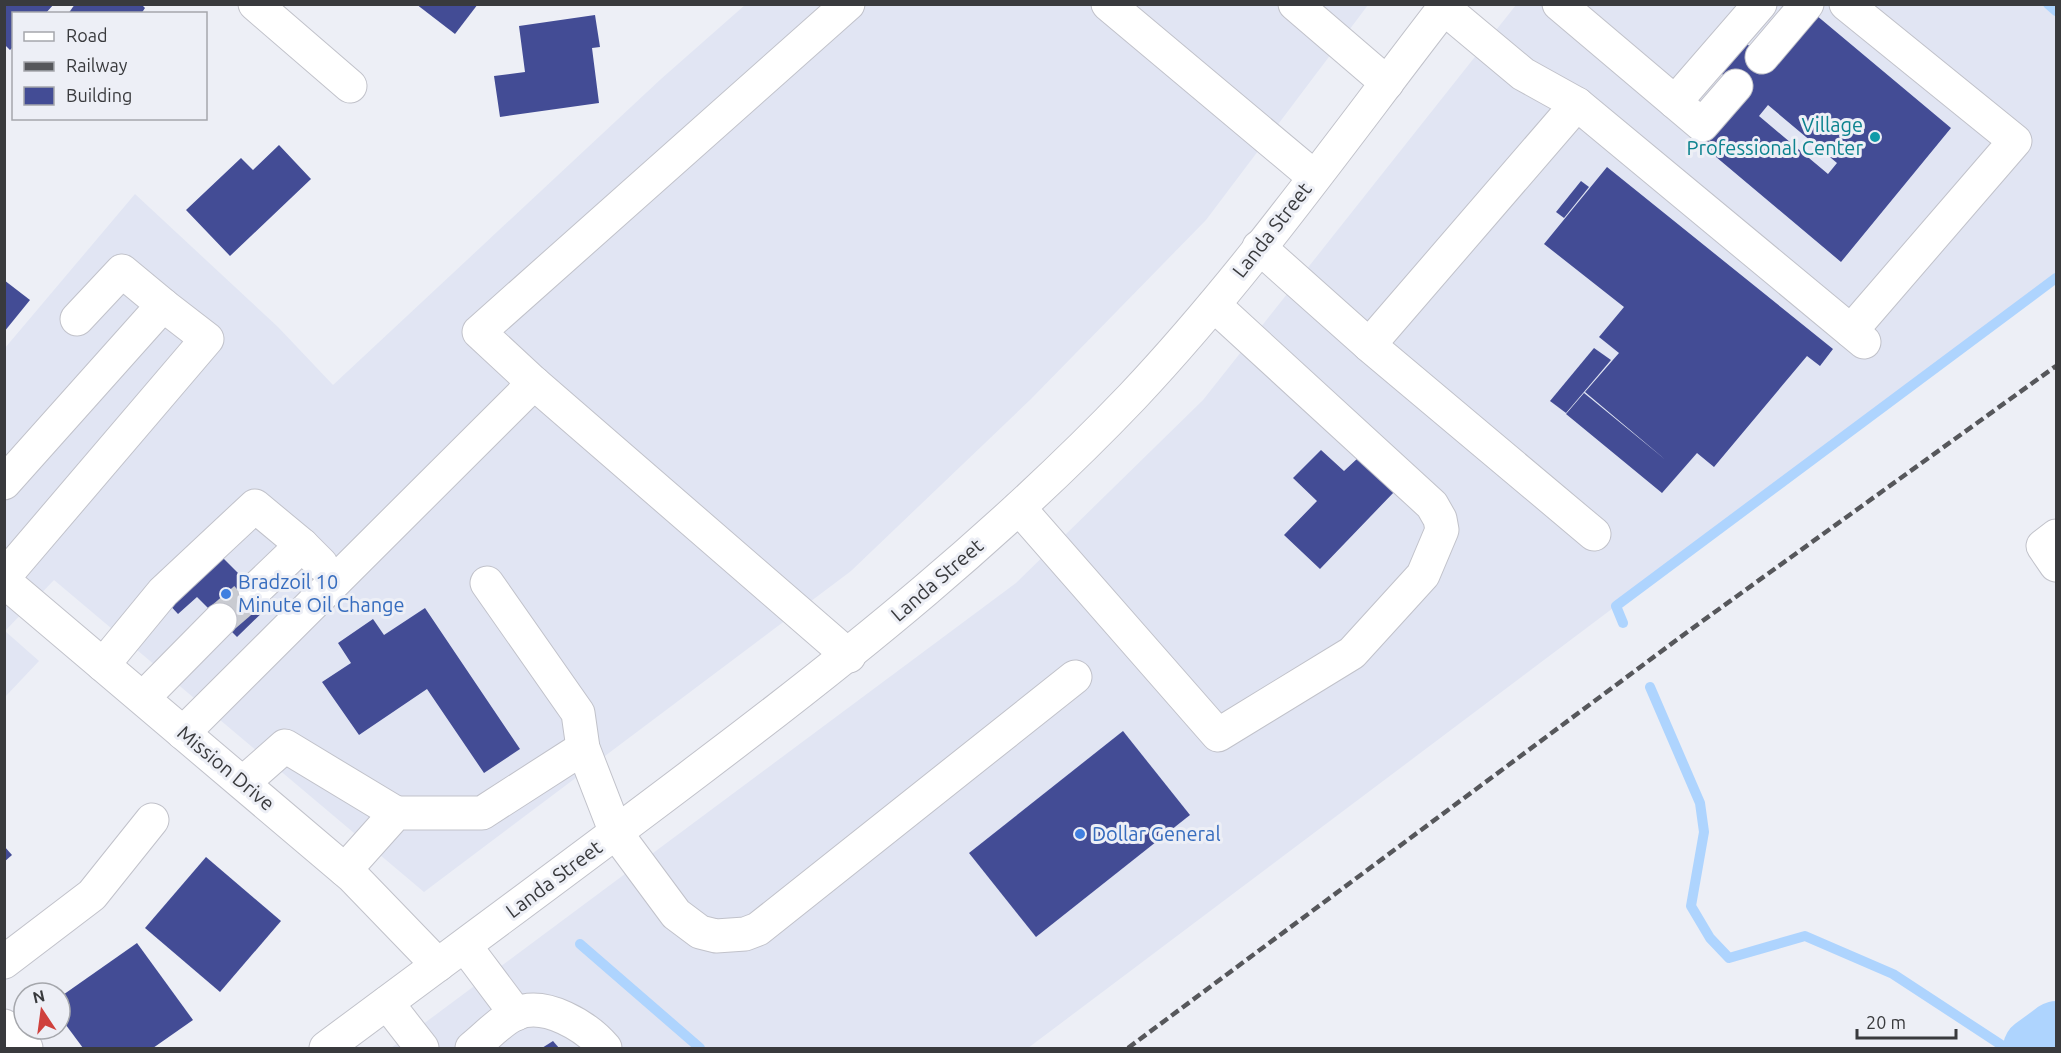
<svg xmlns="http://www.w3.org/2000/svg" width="2061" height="1053" viewBox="0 0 2061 1053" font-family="Ubuntu,sans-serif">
<rect width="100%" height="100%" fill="#edeff6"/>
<g fill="#e1e5f3">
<path d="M745 5H1368L1206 220 1031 399 851 571 424 892 54 580 5 631 39 661 5 697V348L135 194 278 327 333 385 661 79Z"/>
<path d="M1516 5H2056V275L1028 1048H391L1016 583 1203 400Z"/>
</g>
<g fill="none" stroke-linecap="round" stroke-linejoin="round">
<g stroke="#aed4fe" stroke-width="10">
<path d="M2048 4 2056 11"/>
<path d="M1623 623 1616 606 2056 278"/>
<path d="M1650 687 1700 803 1704 832 1691 906 1710 938 1729 958 1805 936 1893 974 2006 1048"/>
<path d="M580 944 700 1048"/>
</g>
<path stroke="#aed4fe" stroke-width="60" d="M2033 1048 2056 1031"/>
</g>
<g fill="#434c95" fill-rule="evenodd">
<path d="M4 4H54L45 14H14V46L10 50 4 44Z"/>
<path d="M75 4H141L145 8 141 14H68Z"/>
<path d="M416 4H478L455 34Z"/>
<path d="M595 15 600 47 592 48 599 103 500 117 494 76 525 72 519 26Z"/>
<path d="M1816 15 1951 128 1841 262 1703 146 1746 96 1721 73 1747 44 1762 57ZM1768 105 1837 163 1828 174 1759 116Z"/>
<path d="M279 145 311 179 230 256 186 210 241 158 253 170Z"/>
<path d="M1607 167 1833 349 1820 366 1807 356 1714 467 1697 453 1662 493 1566 414 1584 393 1667 461 1585 392 1619 353 1599 337 1624 307 1544 244Z"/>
<path d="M1581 181 1589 187 1564 218 1556 212Z"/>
<path d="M4 280 30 300 4 332Z"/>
<path d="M1594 348 1611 360 1566 413 1550 401Z"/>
<path d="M1321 450 1344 471 1359 457 1395 491 1320 569 1284 535 1317 501 1293 478Z"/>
<path d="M217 552 270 605 237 637 197 597 178 614 166 601Z"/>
<path d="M425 608 520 749 484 773 427 689 359 735 322 682 351 663 338 643 373 619 384 635Z"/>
<path d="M1123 731 1190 815 1036 937 969 853Z"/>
<path d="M4 846 12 855 4 862Z"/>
<path d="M206 857 281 921 220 992 145 928Z"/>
<path d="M137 943 193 1020 153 1048H83L60 1017V997Z"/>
<path d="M553 1041 559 1048H542Z"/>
</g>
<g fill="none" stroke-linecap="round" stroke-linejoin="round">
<path stroke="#c9cbd1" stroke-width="33" stroke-dasharray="33 16" stroke-linecap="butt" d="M220 620 255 590"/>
<defs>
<g id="minor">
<path d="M255 4 350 86"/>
<path d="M1108 4 1313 176"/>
<path d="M1295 4 1387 83"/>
<path d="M1559 4 1702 125 1736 86"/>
<path d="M1846 4 2015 141 1851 331"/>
<path d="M1444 8 1523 74 1577 104 1864 342"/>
<path d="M1762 57 1807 4"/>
<path d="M1675 102 1760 4"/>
<path d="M1259 247 1369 345 1594 534"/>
<path d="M1369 345 1577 104"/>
<path d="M534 383 849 656"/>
<path d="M4 483 163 305 122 271 77 319"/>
<path d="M1019 508 1218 735 1352 653 1423 575 1442 530 1440 519 1432 505 1214 305"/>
<path d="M2056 536 2043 546 2056 565"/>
<path d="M4 577 207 339 163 305"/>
<path d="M4 581 353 877 438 965"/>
<path d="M487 583 578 713 583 748 616 833 676 914 700 932 716 936 745 934 758 929 1075 677"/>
<path d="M255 590 302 545"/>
<path d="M103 665 163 592 255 506 302 545 321 564"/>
<path d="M143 698 220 620"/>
<path d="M183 733 534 383 479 332 848 4"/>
<path d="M243 783 285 746 396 813"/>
<path d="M345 870 396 813H482L583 748"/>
<path d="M465 946 516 1014"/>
<path d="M4 962 92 895 152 820"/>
<path d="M387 1003 422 1048"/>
<path d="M4 1026 26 1048"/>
<path d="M326 1048C452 954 579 861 704 766 855 652 1001 534 1132 397 1247 275 1344 137 1447 4"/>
<path d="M472 1048C485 1038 500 1021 515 1014 545 1000 587 1027 605 1048"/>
</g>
</defs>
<use href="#minor" stroke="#c1c2ca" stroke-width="35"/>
<use href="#minor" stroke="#fff" stroke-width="33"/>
<path stroke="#56575b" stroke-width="4.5" stroke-dasharray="9 4.5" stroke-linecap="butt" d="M1128 1048 1690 630 2056 366"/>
</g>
<circle fill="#0f9aa8" stroke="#edeff6" stroke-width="2" cx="1875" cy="137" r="6"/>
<g fill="#3f7fe0" stroke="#edeff6" stroke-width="2">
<circle cx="226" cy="594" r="6"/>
<circle cx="1080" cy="834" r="6"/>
</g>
<g text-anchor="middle" stroke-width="6" stroke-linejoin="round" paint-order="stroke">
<g font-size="20" fill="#0d838f" stroke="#edeff6" text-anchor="end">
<text x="1863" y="132">Village<tspan x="1863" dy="23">Professional Center</tspan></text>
</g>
<g font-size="20" fill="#393a3d" stroke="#edeff6">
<text transform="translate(1272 230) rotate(-52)" y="7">Landa Street</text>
<text transform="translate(937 580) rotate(-41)" y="7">Landa Street</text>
<text transform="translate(226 768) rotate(40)" y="7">Mission Drive</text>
<text transform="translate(554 879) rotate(-37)" y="7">Landa Street</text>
</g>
<g font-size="20" fill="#366cbe" stroke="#edeff6" text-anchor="start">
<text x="238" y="589">Bradzoil 10<tspan x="238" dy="23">Minute Oil Change</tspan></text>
<text x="1092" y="841">Dollar General</text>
</g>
</g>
<rect width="2061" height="1053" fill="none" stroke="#393a3d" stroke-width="12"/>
<rect x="12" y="12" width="195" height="108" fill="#edeff6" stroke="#a5a7ac" stroke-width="1.5"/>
<rect x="24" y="32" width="30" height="9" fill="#ffffff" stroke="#a5a7ac" stroke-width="1.5"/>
<text x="66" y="42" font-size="18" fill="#393a3d">Road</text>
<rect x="24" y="62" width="30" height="9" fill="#56575b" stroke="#a5a7ac" stroke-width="1.5"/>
<text x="66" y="72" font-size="18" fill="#393a3d">Railway</text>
<rect x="24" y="87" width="30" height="18" fill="#434c95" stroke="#a5a7ac" stroke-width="1.5"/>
<text x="66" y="102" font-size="18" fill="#393a3d">Building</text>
<g transform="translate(42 1011) rotate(347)"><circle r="28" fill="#edeff6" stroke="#a5a7ac" stroke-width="1.5"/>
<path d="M0-4.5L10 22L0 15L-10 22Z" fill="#cf403c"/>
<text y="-9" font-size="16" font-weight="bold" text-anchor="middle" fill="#393a3d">N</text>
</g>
<path d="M1857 1029v9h99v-9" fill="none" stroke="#393a3d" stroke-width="3"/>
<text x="1866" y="1029" font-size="18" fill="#393a3d" stroke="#edeff6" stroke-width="4.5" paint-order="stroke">20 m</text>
</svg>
